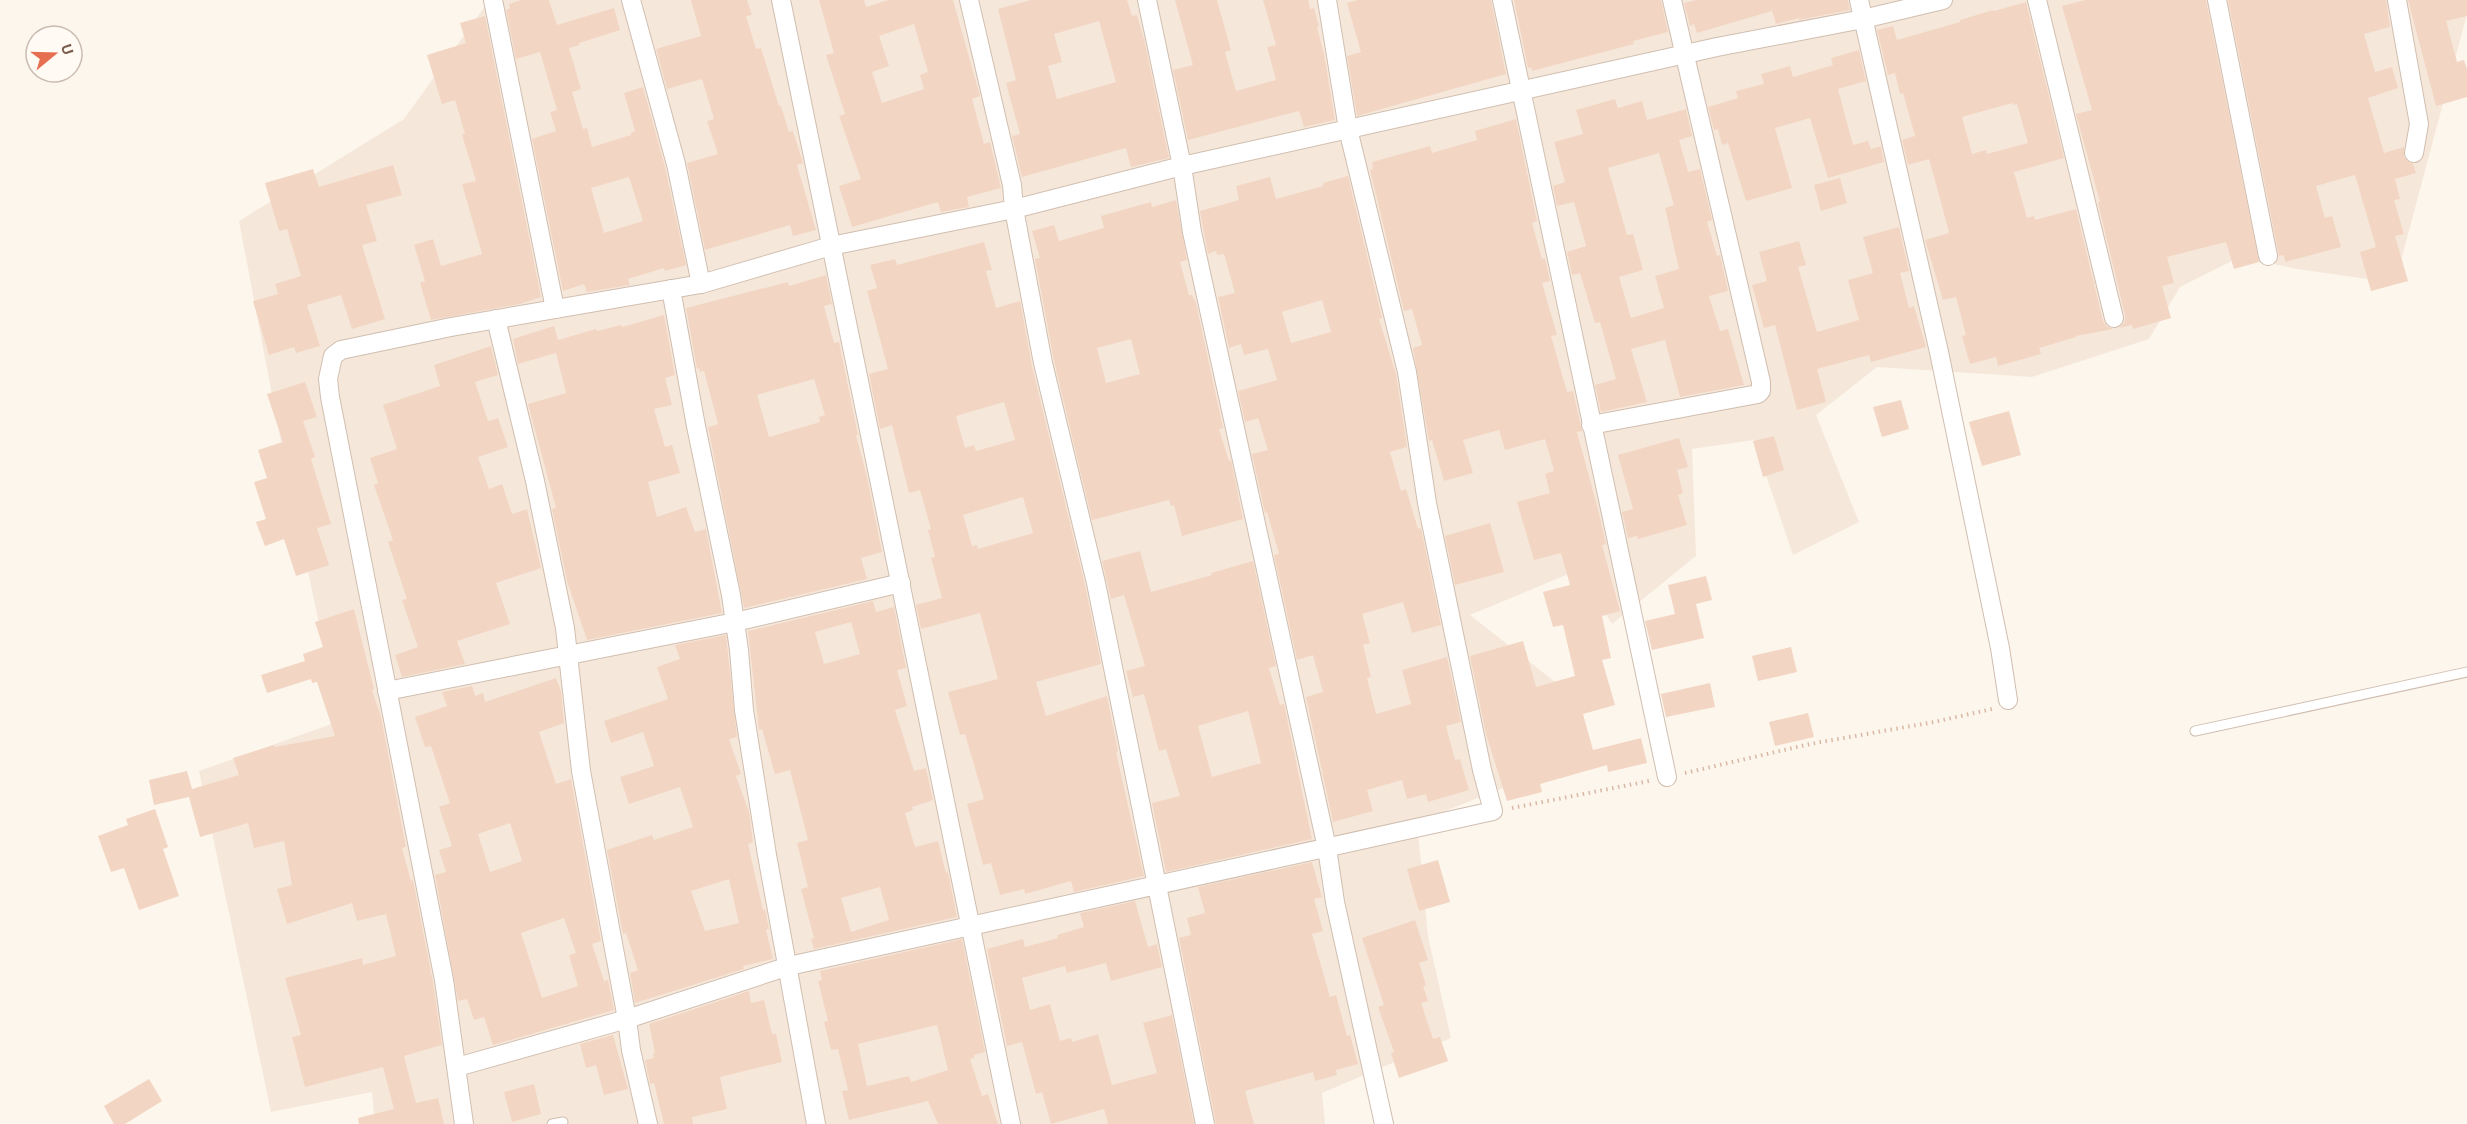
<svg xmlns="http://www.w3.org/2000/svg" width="2467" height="1124" viewBox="0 0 2467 1124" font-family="'Alegreya Sans',sans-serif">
<rect width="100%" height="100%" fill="#fdf6ec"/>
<path fill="#f5e8da" d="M500 0H2467V14L2395 283 2297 269 2240 257 2180 287 2149 339 2032 377 1877 367 1816 415 1859 522 1793 555 1754 440 1692 449 1696 556 1612 624 1578 570 1470 615 1573 696 1549 770 1417 822 1428 936 1451 1038 1322 1093 1325 1124H375L372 1092 271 1112 199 771 340 721 287 474 239 221 404 119 485 6Z"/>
<g fill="#f3d5c3" fill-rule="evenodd">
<path d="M521 0H549L557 25 614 8 620 30 579 43 580 45 569 48 581 89 572 92 583 129 587 128 592 147 631 135V133L635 131 624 93 643 87 665 167 686 265 665 271 664 268 628 279 630 285 587 292 584 284 563 291 532 139 556 131 550 112 557 110 540 52 516 59 506 10 510 8 509 4ZM629 177 643 221 604 233 591 188Z"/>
<path d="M691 0H747L752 15 746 16 756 49 761 48 779 106H781L789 132 793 131 803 163 797 165 816 230 793 236 790 225 705 250 687 163 718 154 707 121 714 119 702 79 667 89 656 49 701 36Z"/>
<path d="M819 0H864L866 7 888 0H953L980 96 972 99 984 144 990 142 1001 188 967 197 969 207 941 212 938 202 852 227 839 186 861 179 839 116 845 114 826 55 834 53ZM914 24 928 72 920 75 924 89 882 103 872 72 889 66 879 36Z"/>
<path d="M1031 0H1127L1132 16 1137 15 1144 39 1169 158 1131 167 1126 148 1022 177 1012 136 1020 134 1006 83 1016 80 998 9ZM1099 21 1116 82 1057 99 1048 66 1062 62 1054 34Z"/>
<path d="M1175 0H1217L1231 50 1225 52 1236 91 1276 80 1267 47 1276 45 1263 0H1308L1310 9 1314 8 1319 27H1317L1324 54 1335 120 1304 127 1299 111 1188 140 1173 70 1193 65Z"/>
<path d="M1358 0H1491L1506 74 1357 116 1347 56 1361 52 1347 3Z"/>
<path d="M1514 0H1661L1668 32 1633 41 1634 44 1532 71 1531 67 1528 68Z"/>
<path d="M1696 0H1848L1850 10 1799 20V18L1776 24 1772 11 1697 33 1694 24 1690 26 1684 3Z"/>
<path d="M2085 0H2206L2259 262 2234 269 2226 242 2167 257 2174 283 2162 286 2171 318 2133 329 2132 325 2119 328 2125 322V315L2098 203 2100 202 2076 114 2092 110 2062 6Z"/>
<path d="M2228 0H2386L2390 27 2364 34 2375 72 2392 67 2398 88 2368 98 2384 153 2404 147V157L2413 164 2416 173 2395 179 2400 199 2394 200 2404 234 2395 236 2408 281 2371 291 2360 252 2376 247 2355 175 2316 186 2325 218 2332 216 2341 247 2285 262 2284 255 2279 256Z"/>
<path d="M2408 0H2467V16L2446 21 2457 62 2464 60 2467 69V97L2436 106Z"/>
<path d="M2026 2 2064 158 2014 172 2027 218 2034 216 2035 220 2076 209 2103 321 2106 326 2113 329 2076 336V337L2039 348 2041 354 1998 366 1996 357 1970 364 1962 336 1966 335 1956 297 1943 300 1925 240 1949 233 1942 206 1929 159 1908 165 1902 140 1915 136 1903 93 1900 94 1895 73 1888 75 1877 30 1893 26 1897 40 1960 22V20L1993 10 1994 11ZM2012 103 2013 105 2017 104 2028 143 1987 154 1986 150 1972 154 1962 117Z"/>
<path d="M485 16 541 297 520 304 431 320 420 283 425 281 414 245 433 239 441 266 482 254 462 184 476 181 462 135 465 134 455 100 442 104 427 55 466 43 460 23Z"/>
<path d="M1859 50 1866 81 1838 89 1853 145 1868 141 1871 149 1881 146 1884 162 1828 178 1810 118 1775 128 1792 188 1746 201 1728 143 1722 145 1718 129 1714 130 1708 107 1738 98 1736 91 1764 84 1761 74 1790 66 1793 77 1833 65 1831 58Z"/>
<path d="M1615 99 1618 108 1642 101 1647 120 1686 109 1692 136 1679 140 1688 172 1700 169 1712 220 1707 222 1717 256 1720 255 1728 291 1709 296 1720 331 1728 329 1744 385 1680 397 1665 340 1631 349 1647 402 1601 412 1595 385 1616 379 1600 322 1595 323 1580 273 1572 275 1567 252 1586 246 1574 202 1557 206 1553 186 1565 182 1554 142 1583 134 1576 110ZM1659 153 1674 205 1665 208 1679 269 1655 276 1664 308 1631 318 1619 277 1643 270 1633 234 1627 235 1608 168Z"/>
<path d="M1516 119 1537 221 1532 223 1542 259 1545 258 1550 281 1542 283 1557 335 1551 336 1567 392 1573 391 1582 431 1577 432 1599 513 1606 544 1602 545 1620 611 1602 616 1611 658 1602 660 1615 705 1583 714 1593 750 1641 738 1647 763 1608 772 1607 765 1540 784 1542 792 1507 801 1486 734 1470 656 1523 641 1536 687 1575 676 1563 625 1553 627 1543 592 1570 585 1561 553 1534 560 1517 502 1550 493 1545 474 1554 471 1545 439 1505 450 1499 430 1463 440 1473 473 1444 481 1432 440 1429 441 1413 348 1422 345 1412 309 1404 311 1370 170 1373 169 1372 162 1430 146 1432 153 1477 140 1475 131Z"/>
<path d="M393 165 402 195 366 205 377 241 362 245 385 319 352 329 341 295 307 305 320 346 296 353 294 347 269 355 253 301 278 294 275 284 301 276 287 229 279 231 265 183 313 169 319 187Z"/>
<path d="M1348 176 1382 318 1379 319 1396 374 1407 447 1390 452 1401 491 1406 489 1418 529 1421 528 1441 625 1412 633 1403 602 1362 614 1370 643 1363 645 1371 677 1367 678 1376 714 1379 713 1411 704 1402 670 1447 657 1461 722 1446 726 1455 760 1460 759 1469 790 1428 802 1426 794 1407 799 1402 780 1367 790 1373 811 1333 822 1306 697 1323 692 1313 655 1297 660 1274 555 1279 554 1267 512 1265 513 1252 454 1268 450 1258 418 1245 422 1238 391 1277 380 1268 349 1244 355 1241 344 1229 348 1218 297 1235 293 1224 254 1217 255 1216 251 1208 254 1200 211 1239 200 1236 186 1270 177 1276 199 1323 186V183ZM1322 300 1331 332 1291 343 1282 312Z"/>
<path d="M1840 178 1847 203 1821 211 1814 185Z"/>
<path d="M1176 200 1187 260 1180 262 1189 295H1192L1196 303 1223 428 1219 429 1229 461 1231 460 1243 519 1182 536 1174 505 1171 506 1169 500 1092 520 1054 361 1035 259 1040 258 1032 231 1054 225 1059 241 1104 228 1101 216 1151 202 1152 207ZM1131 339 1140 374 1106 383 1097 348Z"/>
<path d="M1899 227 1909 271 1900 273 1909 308 1914 306 1926 347 1871 362 1869 355 1817 369 1826 402 1797 410 1775 325 1764 328 1752 285 1767 281 1759 252 1799 241 1806 265 1798 267 1817 332 1859 320 1848 280 1873 273 1863 237Z"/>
<path d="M984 242 992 270 986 271 996 308 1020 301 1032 366 1085 585 1101 664 1036 682 1046 716 1107 696 1118 751 1116 752 1144 876 1074 892 1071 881 1025 894 1024 889 1000 895 991 863 983 865 967 804 984 799 965 734 960 735 948 692 998 679 980 613 921 629 916 605 942 598 931 558 935 557 928 530 931 529 920 490 909 493 892 425 880 429 869 374 888 369 867 291 877 288 870 265 895 259 897 265ZM1004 402 1015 440 976 451 974 445 965 448 956 416ZM1023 497 1033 533 978 549 977 545 972 546 963 515Z"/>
<path d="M826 275 832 304 824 306 834 343 839 342 858 435H856L867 477 882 552 861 558 867 579 744 608 708 427 718 424 704 371 700 372 699 368 697 369 686 308 788 282 789 286ZM814 379 825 415 819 417 820 422 769 437 757 395Z"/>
<path d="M664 315 675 375 665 378 672 405 654 409 665 447 672 445 680 473 648 482 657 517 686 507 695 532 706 529 722 613 587 640 567 581 552 509 556 508 528 404 566 393 556 353 518 364 513 339 554 326 558 340 596 329 597 331 621 325 622 327Z"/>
<path d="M491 346 498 375 475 382 488 421 498 418 508 447 478 457 489 489 502 484 512 514 527 509 541 568 496 583 510 624 457 641 465 664 402 677 395 655 418 647 402 600 407 599 388 542 393 540 374 485 378 483 370 458 397 449 383 405 440 386 434 365Z"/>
<path d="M305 382 317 417 303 421 315 457 311 459 331 524 317 528 329 565 296 576 284 539 265 546 256 522 266 519 254 482 267 478 258 450 283 442 267 394Z"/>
<path d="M1901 400 1909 429 1882 437 1873 407Z"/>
<path d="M2009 411 2021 455 1982 466 1969 422Z"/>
<path d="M1774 436 1784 470 1763 477 1753 441Z"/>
<path d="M1679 438 1688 467 1677 470 1683 493 1678 495 1687 525 1638 539 1637 536 1628 538 1622 512 1633 509 1618 455Z"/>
<path d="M1490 523 1504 572 1455 585 1445 536Z"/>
<path d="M1140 551 1151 592 1212 575 1211 573 1253 561 1276 666 1269 668 1280 705 1284 704 1312 839 1166 872 1152 803 1180 796 1166 749 1159 751 1144 694 1133 697 1126 671 1145 666 1124 595 1111 599 1102 561ZM1248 711 1261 763 1212 777 1198 726Z"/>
<path d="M1706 576 1712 600 1696 604 1704 638 1652 650 1645 621 1675 614 1668 585Z"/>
<path d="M873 601 876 612 894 607 906 668 897 670 907 706 895 710 914 771 926 768 933 800 912 807 913 810 905 813 915 847 938 841 946 873 948 872 957 917 814 949 811 939 814 938 801 889 808 887 797 843 808 840 790 770 775 774 762 729 759 730 748 631ZM851 622 860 654 824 664 815 632ZM880 887 889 920 851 932 841 898Z"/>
<path d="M354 609 374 689 372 690 381 717 406 847 402 848 411 881 413 880 433 982 442 1045 404 1056 416 1103 438 1098 444 1124H359L358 1118 394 1109 383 1067 305 1087 292 1037 301 1035 285 978 362 958 363 965 396 956 386 914 357 921 352 903 287 924 277 889 292 885 284 841 254 848 248 823 200 837 189 797 154 805 149 780 187 771 192 789 239 775 233 758 274 745 275 747 335 736 317 682 312 683 311 679 267 693 261 675 305 661 303 654 323 647 315 622Z"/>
<path d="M726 635 737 737 729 739 741 774 736 776 749 812 753 842 748 844 763 910 765 909 769 929 766 930 773 959 743 966 744 969 635 1003 630 973 638 970 626 933 623 934 607 850 652 835 654 840 693 827 680 787 629 804 620 777 654 766 643 732 611 743 604 721 668 699 657 667 680 659 675 645ZM729 879 739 923 705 931 691 891Z"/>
<path d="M1791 647 1797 672 1758 681 1752 656Z"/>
<path d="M556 678 561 691 564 723 539 732 556 784 571 779 601 941 592 944 604 981 608 980 614 1010 493 1045 484 1017 474 1020 467 999 458 1001 435 875 446 872 439 850 452 846 439 807 450 803 431 746 425 747 415 717 447 706 442 692 472 686 475 696 483 693 485 702ZM510 823 522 861 490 872 478 834ZM564 918 576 953 569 955 578 986 542 998 521 933Z"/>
<path d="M1710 683 1715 707 1666 717 1661 694Z"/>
<path d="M1808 713 1814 737 1775 746 1769 722Z"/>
<path d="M155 809 168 847 163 849 179 896 139 910 124 868 111 872 98 836 128 825 126 819Z"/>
<path d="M1438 860 1450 902 1419 911 1407 869Z"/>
<path d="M1312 862 1322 897 1314 899 1323 931 1312 934 1330 997 1336 995 1347 1036 1350 1035 1358 1064 1336 1070 1337 1075 1315 1081 1313 1072 1245 1091 1254 1124H1216L1179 938 1191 935 1187 918 1205 913 1198 887Z"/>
<path d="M1135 901 1148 947 1157 944 1162 967 1111 981 1106 963 1067 973 1065 966 1022 978 1030 1010 1050 1004 1060 1041 1071 1038 1072 1042 1098 1034 1112 1085 1157 1073 1143 1023 1172 1015 1194 1124H1108L1104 1109 1051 1124 1042 1092 1036 1094 1022 1042 1007 1046 987 949 1023 939 1025 947 1058 938 1057 935 1084 927 1080 913Z"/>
<path d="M1415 920 1428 960 1419 963 1426 985 1423 986 1428 1001 1421 1003 1433 1039 1440 1037 1448 1061 1399 1078 1391 1053 1394 1052 1378 1007 1384 1005 1362 938Z"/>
<path d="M962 939 985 1052 974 1055V1058L970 1059 982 1096 988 1094 998 1124H938L928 1101 849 1120 842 1091 848 1090 838 1049 831 1050 824 1022 828 1021 818 981 822 980 820 971ZM937 1025 948 1070 911 1082 909 1076 867 1086 858 1044Z"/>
<path d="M749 991 751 1003 764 1000 772 1034H776L782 1062 720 1077 727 1109 692 1117 693 1124H664L654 1083 650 1084 645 1060 654 1058 653 1053H655L649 1024Z"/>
<path d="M613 1035 628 1089 604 1095 596 1065 586 1068 580 1044Z"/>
<path d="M149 1079 162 1101 125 1124H114L104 1106Z"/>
<path d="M534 1084 541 1114 512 1122 504 1092Z"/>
</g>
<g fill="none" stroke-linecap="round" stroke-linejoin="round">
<defs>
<g id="service">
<path d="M2195 731 2467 672"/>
<path d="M552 1124 563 1122"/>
</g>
<g id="minor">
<path d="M493 0 555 309"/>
<path d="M631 0 676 164 701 284"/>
<path d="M781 0 1011 1124"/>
<path d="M969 0 1012 185 1014 209 1043 363 1096 583 1205 1124"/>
<path d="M1147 0 1182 166 1192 232 1327 848 1335 902 1384 1124"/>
<path d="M1502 0 1667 777"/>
<path d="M1859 0 1939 352 2000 648 2008 700"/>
<path d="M2037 0 2114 318"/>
<path d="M2217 0 2268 256"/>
<path d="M2397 0 2419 124 2414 153"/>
<path d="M671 289 696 426 731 595 739 650 744 710 767 855 816 1124"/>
<path d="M496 319 535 481 565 628 581 771 627 1019 631 1050 648 1124"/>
<path d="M1591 425 1758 394 1761 391V382L1672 0"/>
<path d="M387 691 735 622 901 583"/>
<path d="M457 1067 627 1019 789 966 1493 811 1482 770 1427 503 1407 372 1348 129 1327 0"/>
<path d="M464 1124 444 980 330 397 328 379 333 356 341 350 451 327 701 284 831 246 1014 209 1182 166 1717 47 1863 19 1943 0"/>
</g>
</defs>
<use href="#service" stroke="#d1beb0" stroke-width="11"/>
<use href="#minor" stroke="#d1beb0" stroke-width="20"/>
<g stroke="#d9b8a5" stroke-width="4" stroke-dasharray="1.5 4.5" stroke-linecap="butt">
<path d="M1685 773 1810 744 1934 722 1992 709"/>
<path d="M1512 808 1649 781"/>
</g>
<use href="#service" stroke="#fff" stroke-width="9"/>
<use href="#minor" stroke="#fff" stroke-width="18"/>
</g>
<g transform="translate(54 54) rotate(71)"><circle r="28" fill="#fffaf3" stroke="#cabbb1" stroke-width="1.5"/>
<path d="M0-4.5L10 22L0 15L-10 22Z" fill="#e76f51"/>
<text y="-9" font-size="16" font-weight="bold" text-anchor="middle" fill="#7a5c4d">U</text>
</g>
</svg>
